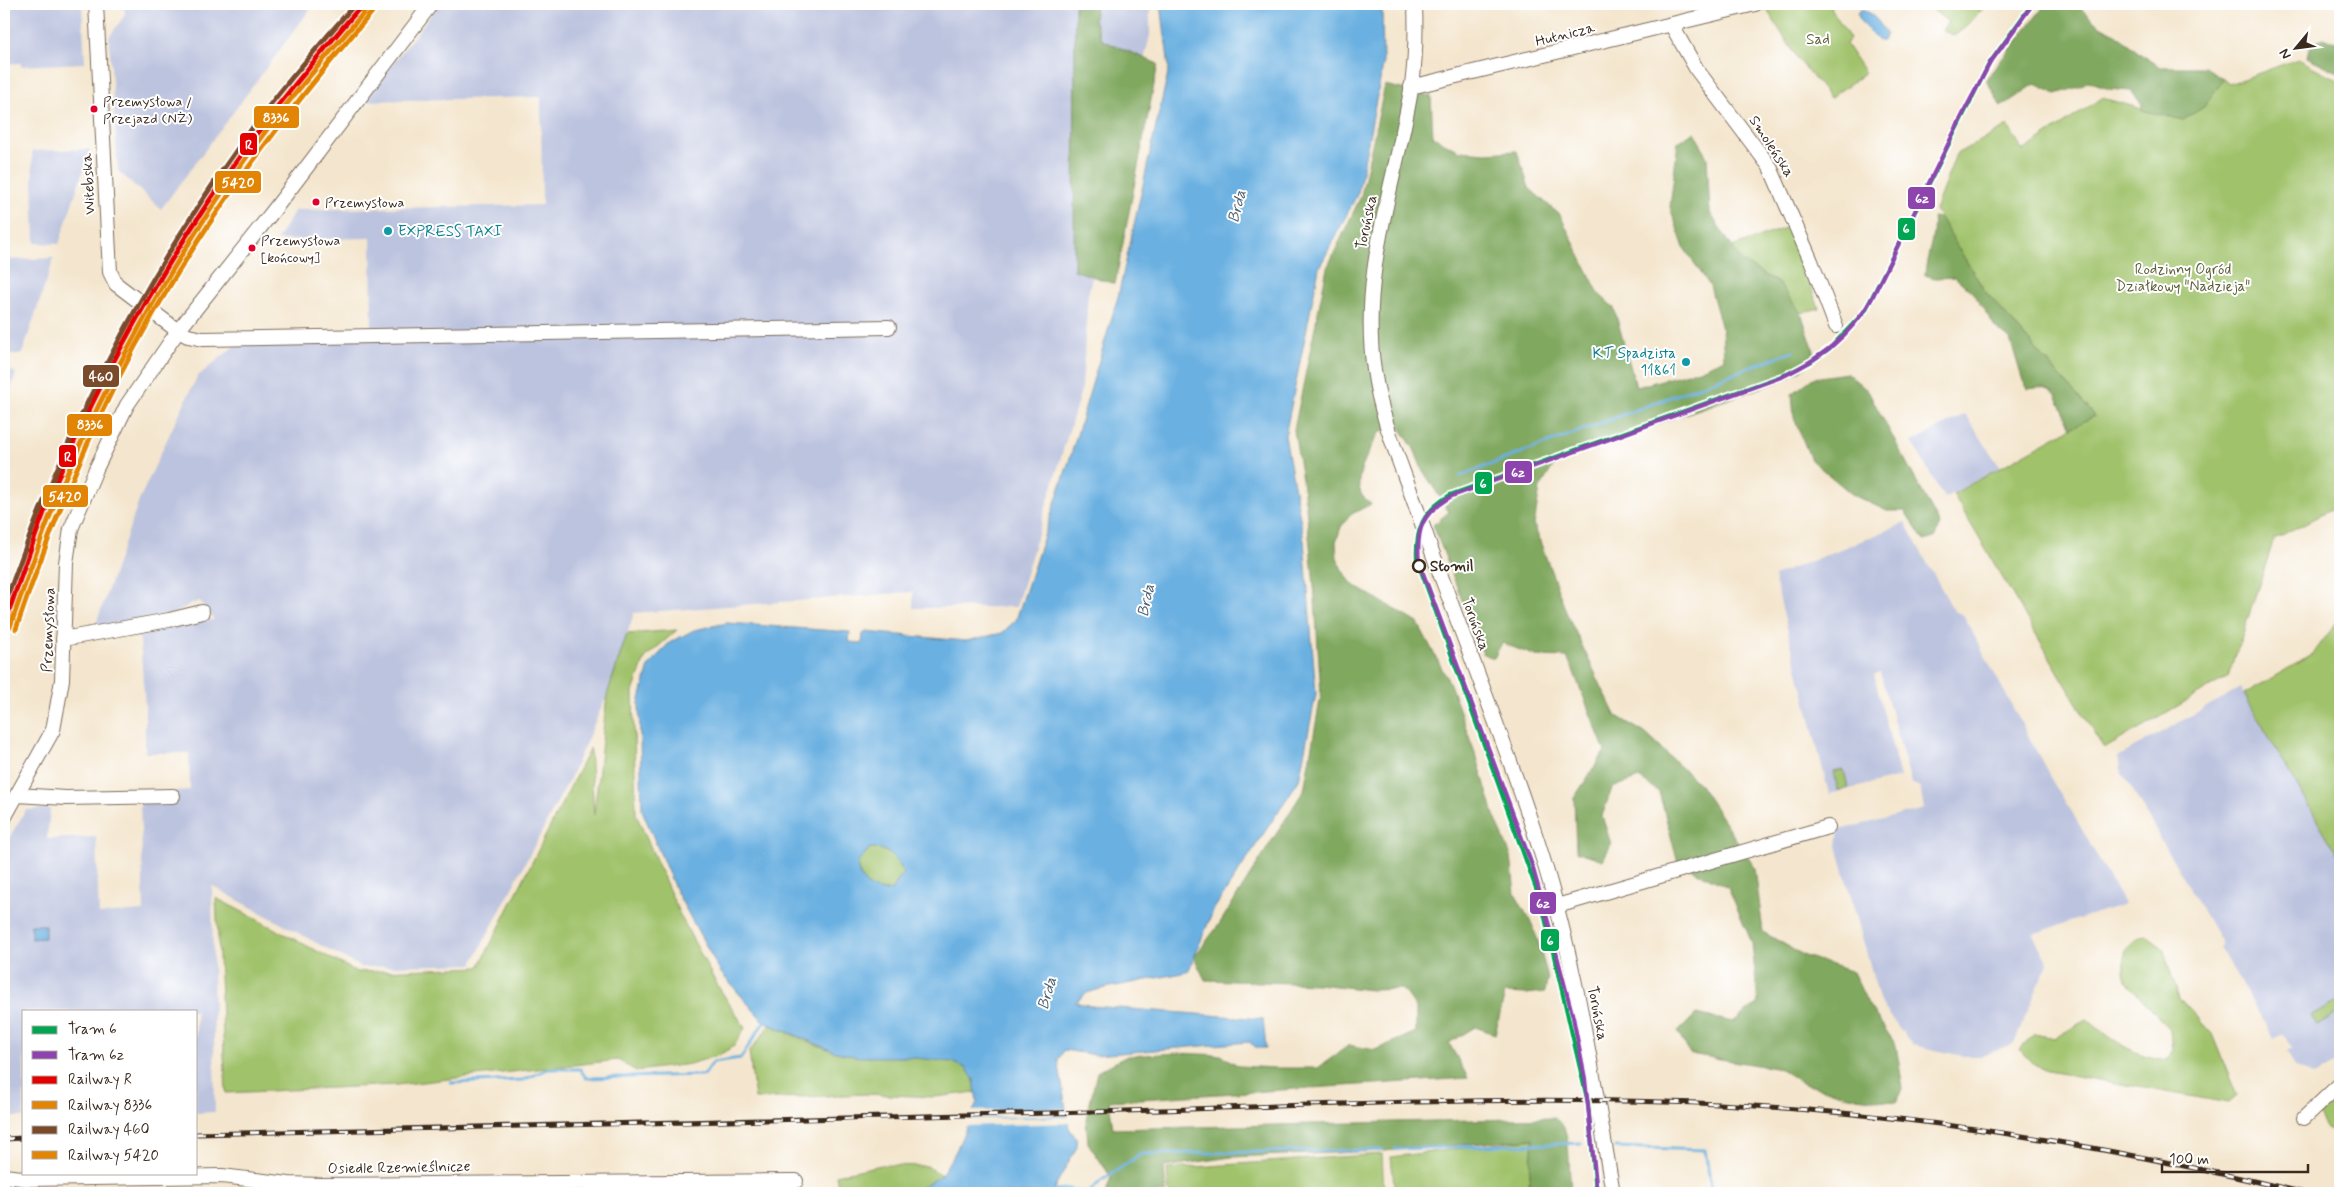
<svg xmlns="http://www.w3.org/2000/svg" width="2344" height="1197" viewBox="0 0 2344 1197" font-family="Mynerve,sans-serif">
<rect width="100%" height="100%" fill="#fff"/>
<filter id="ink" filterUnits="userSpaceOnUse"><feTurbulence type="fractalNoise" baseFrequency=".02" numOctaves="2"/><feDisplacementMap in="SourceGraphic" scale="10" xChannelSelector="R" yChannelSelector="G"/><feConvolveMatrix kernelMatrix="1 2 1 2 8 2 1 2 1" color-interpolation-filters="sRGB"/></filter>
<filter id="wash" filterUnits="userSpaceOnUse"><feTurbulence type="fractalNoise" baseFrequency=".0096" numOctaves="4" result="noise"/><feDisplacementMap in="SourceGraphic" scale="20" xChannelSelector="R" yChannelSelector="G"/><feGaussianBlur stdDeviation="1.12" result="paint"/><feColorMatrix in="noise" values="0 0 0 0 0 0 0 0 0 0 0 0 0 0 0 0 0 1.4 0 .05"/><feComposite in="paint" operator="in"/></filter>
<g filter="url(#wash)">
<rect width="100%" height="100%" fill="#f4e6ce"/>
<g fill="#bcc3de">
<path d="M4 4H82L85 63 21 66V63L4 64Z"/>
<path d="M124 4H314L161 209 118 171 109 37 125 15Z"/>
<path d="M439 4H1150V35L1088 294 1082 387 1016 607 913 608V592L634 613 607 695 571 776 472 964 361 967 212 886 215 1112 196 1113V1011H24V1117H4V846L26 810 50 808 47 839 96 837 99 914 144 911 140 803 175 802V791L190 790 189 753H145V707L140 639 135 635 195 622 214 620 200 601 190 604 175 613 95 627 140 498 171 431 197 377 238 343 341 341 372 326 371 238 277 240 295 210 542 205 541 97 364 101Z"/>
<path d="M90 149 59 244 35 243 32 151Z"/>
<path d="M54 258 22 354H4V260Z"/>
<path d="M4 368 16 373 4 410Z"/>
<path d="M1965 414 2000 467 1944 498 1912 442Z"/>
<path d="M1905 523 1954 611 1963 615 2058 791 2072 812 2124 904 2033 934 2048 963 2014 1043 1982 1056H1963L1912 1045 1880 1002 1837 846 1839 830 1924 809 1920 787 1911 783 1880 672 1874 675 1900 777 1829 794 1774 576Z"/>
<path d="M2240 688 2340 859V1060L2314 1076 2296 1068 2287 1052 2292 1049 2283 1034 2274 1039 2219 947 2222 944 2120 769 2118 757Z"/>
</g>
<g fill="#a0c26b" stroke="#6e7644">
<path d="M1791 4H1829L1850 39 1846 44 1865 73 1830 98 1798 59 1767 10Z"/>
<path d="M1926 4H1987L1968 25 1954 36 1942 30 1948 22Z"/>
<path d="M2298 59 2340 81V505L2274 539 2229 676 2104 749 1953 494 2094 415 1984 290 1935 210 1956 154 2008 126 2023 151 2102 98 2183 120 2214 92 2223 79 2229 84Z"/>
<path d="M1788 227 1819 308 1801 313 1778 283 1742 262 1732 247Z"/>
<path d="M2340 618V859L2244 694 2313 654Z"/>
<path d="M677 630 645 658 633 692 636 814 680 915 716 983 745 1028 734 1046 719 1055 690 1064 636 1071 618 1060 396 1085 226 1093 216 898 357 972 479 967 590 748 594 815 607 695 627 634Z"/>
<path d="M1844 770 1848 788 1838 790 1834 772Z"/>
<path d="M870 848C886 847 899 859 903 873L892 890C875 894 856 882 858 862Z"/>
<path d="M2145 935 2163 948 2179 998 2212 1034 2237 1096 2229 1103 2047 1071 2034 1065 2020 1050 2034 1034 2055 1038 2087 1019C2114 1041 2132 1056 2168 1060L2172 1050 2170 1030 2126 981C2121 959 2123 943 2145 935Z"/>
<path d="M2339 1000 2340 1012 2317 1026 2311 1016Z"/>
<path d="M770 1025C792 1034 815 1046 838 1052 869 1061 943 1051 966 1068 973 1073 975 1083 976 1092L935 1097 867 1094 755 1099 749 1052Z"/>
<path d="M2335 1094 2338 1096 2340 1095V1134L2326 1128 2317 1114Z"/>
<path d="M1534 1139 1528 1193H1395L1391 1157Z"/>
<path d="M1382 1154 1384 1193H1169L1167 1169Z"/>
<path d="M881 1165 927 1166 941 1175 912 1193H839L836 1175Z"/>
</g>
<g fill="#80a85f" stroke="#5e693e">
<path d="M1075 4H1096L1094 20 1102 40 1158 64 1115 284 1074 270Z"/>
<path d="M2046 4H2078V6L2096 23 2117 35 2147 59 2161 67H2206L2223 79 2204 107 2183 120 2141 110 2142 104 2131 91 2109 89 2088 81 2079 87 2056 94 2035 84 2001 107 1986 79Z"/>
<path d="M2323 38 2340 43V73L2307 57C2308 47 2315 43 2323 38Z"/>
<path d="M1385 85 1431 96 1433 137 1460 151 1486 153 1517 151 1529 188 1560 215 1599 294 1614 308 1636 387 1699 370 1724 359 1722 329 1710 286 1684 248 1670 207 1678 142 1695 132 1707 158 1710 213 1742 262 1778 283 1801 313 1816 357 1803 369 1775 383 1604 442 1555 463 1540 488 1534 525 1567 614 1615 715 1645 733 1700 785 1755 868 1763 932 1805 956 1853 972 1868 1004 1896 1045 1903 1089 1896 1102 1849 1096 1804 1084 1781 1069 1690 1054 1678 1032 1696 1014 1733 1022 1758 1003 1752 943 1728 887 1678 863 1659 792 1639 778 1612 788 1602 816 1611 844 1603 860 1576 851 1574 798 1605 751 1573 670 1567 657 1536 656 1502 643 1494 658 1483 654 1433 525 1449 512 1422 469 1414 449 1399 426 1379 433C1371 449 1348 482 1365 499 1367 501 1369 502 1371 504L1350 515 1341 527 1336 542 1337 558 1342 570 1353 585 1418 623 1450 684 1478 761 1494 815 1511 856 1515 894 1534 928 1548 977 1545 992 1526 994 1505 993 1495 1034 1475 1027 1449 1043 1468 1078 1109 1101 1113 1129 1554 1118C1557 1120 1561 1123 1563 1126 1571 1139 1568 1176 1572 1193H1528L1533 1139 1384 1151 1231 1157 1164 1167 1166 1193H1106L1111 1177 1088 1143 1086 1120 1097 1072 1127 1056 1179 1053 1221 1055 1239 1066 1275 1068H1318L1349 1045 1375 1050 1416 1032V1008L1402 989 1371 990 1318 984 1205 980 1194 957 1218 926 1304 790 1321 695 1314 585 1306 506 1294 430 1327 268 1361 196Z"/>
<path d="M1933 217 1940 218 1984 290 2095 416 2071 428 2056 395C2047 387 2040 387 2028 389L2023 381 2010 339 1996 328 1972 292 1955 277 1935 278 1925 275C1926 255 1936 237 1933 217Z"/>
<path d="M1847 373 1868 391 1940 525 1934 538 1924 541 1905 511H1887L1853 495 1811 460 1794 418 1792 394 1813 378Z"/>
</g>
<g fill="#6bb0e1" stroke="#536d80" fill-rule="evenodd">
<path d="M1161 4H1382L1383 65 1358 193 1319 268 1285 436 1304 540 1316 694 1299 780 1214 909 1188 972 1100 989 1087 993 1075 1002 1091 1006 1263 1019 1266 1048H1257L1249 1042 1096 1055 1064 1050 1058 1060 1069 1128 1076 1138 1077 1147 1053 1190 1057 1193H912L941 1175 956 1151 977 1102 974 1080 966 1068 952 1062 906 1057H859L836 1052 764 1022 721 973 676 891 642 810 639 703 649 666 669 643 694 630 727 623 850 632 849 642 862 643 863 634 866 632 966 641 1002 633 1016 620 1070 458 1118 297 1169 68ZM870 848C886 847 899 859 903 873L892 890C875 894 856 882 858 862Z"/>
<path d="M1862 9C1873 13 1881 24 1886 34L1883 41H1879L1862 24 1857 13Z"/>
<path d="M31 925H45V938L31 939Z"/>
</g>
<g fill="#f4e6ce">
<path d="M1068 1109 1070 1115 967 1118 970 1111Z"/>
<path d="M1070 1117 1071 1123 964 1126 967 1119Z"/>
</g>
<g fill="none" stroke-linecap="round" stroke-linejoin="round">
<g stroke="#6bb0e1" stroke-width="3">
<path d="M1460 476 1793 351"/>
<path d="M451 1083 523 1080 548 1069H580L586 1078 701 1075 705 1074 713 1062 741 1058 764 1022"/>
<path d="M1615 1147 1705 1150 1712 1193"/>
<path d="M1394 1149 1581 1143"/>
<path d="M1053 1190 1068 1189 1088 1193 1101 1181 1141 1154 1382 1150"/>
</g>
</g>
</g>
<g filter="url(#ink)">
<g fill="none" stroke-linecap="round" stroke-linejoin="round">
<defs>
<g id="minor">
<path d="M96 4 110 272 116 284 178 331 188 336 203 339 889 327"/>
<path d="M1415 4C1416 31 1416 57 1412 84 1397 180 1359 271 1374 370 1381 421 1403 469 1420 518 1456 621 1498 722 1532 825 1573 945 1592 1069 1613 1193"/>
<path d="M1671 24 1697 70 1770 167 1811 261 1836 326"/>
<path d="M1411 87 1755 4"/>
<path d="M63 639 169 620 202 612"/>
<path d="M17 795 66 798 173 796"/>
<path d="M4 818 53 730 62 680 66 563 71 529 96 469 127 405 178 331 274 210 431 4"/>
<path d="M1557 906 1828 827"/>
<path d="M2304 1118 2340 1084"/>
<path d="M4 1176 30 1179 222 1176 289 1184 322 1185 796 1181"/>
</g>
</defs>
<use href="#minor" stroke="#7c6c5c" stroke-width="16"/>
<use href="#minor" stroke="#fff" stroke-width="14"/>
<defs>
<g id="rail">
<path d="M196 1134C494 1127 792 1120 1090 1112 1316 1106 1544 1092 1770 1107 1951 1119 2130 1151 2305 1193"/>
<path d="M4 1139 24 1138"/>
</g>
</defs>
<use href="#rail" stroke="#3b2a1e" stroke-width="5"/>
<use href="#rail" stroke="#fff" stroke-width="3" stroke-dasharray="9" stroke-linecap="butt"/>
<defs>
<path id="rail-1" d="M4 625C24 568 43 510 68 455 117 346 178 242 248 145 284 96 323 50 363 4"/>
<path id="rail-2" d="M10 627C30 570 49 513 74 458 123 349 183 245 253 148 289 99 328 54 368 8"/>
<path id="rail-3" d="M4 607C62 438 138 287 243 141 277 93 316 49 355 4"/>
<path id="rail-4" d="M16 629C45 544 77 461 117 381 185 246 274 126 372 12"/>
</defs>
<use href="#rail-1" stroke="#fff" stroke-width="9"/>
<use href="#rail-2" stroke="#fff" stroke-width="9"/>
<use href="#rail-3" stroke="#fff" stroke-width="9"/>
<use href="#rail-4" stroke="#fff" stroke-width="9"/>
<use href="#rail-1" stroke="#e50000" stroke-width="5"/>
<use href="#rail-2" stroke="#e28504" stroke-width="5"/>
<use href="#rail-3" stroke="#7a4b2a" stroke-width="5"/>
<use href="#rail-4" stroke="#e28504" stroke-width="5"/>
<defs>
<path id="tram-1" d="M1596 1193 1588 1103 1542 905 1417 560C1415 529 1423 511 1450 495L1787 374 1810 362 1830 348 1865 311 1989 64 2032 4"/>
<path id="tram-2" d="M1597 1192 1585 1078 1573 1017 1549 925 1532 865 1419 562C1416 528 1422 513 1452 496L1784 376C1821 358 1850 336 1871 300L1968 104 1990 63 2030 8"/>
</defs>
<use href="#tram-1" stroke="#fff" stroke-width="8"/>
<use href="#tram-2" stroke="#fff" stroke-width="8"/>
<use href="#tram-1" stroke="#00a651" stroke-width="4"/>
<use href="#tram-2" stroke="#8e44ad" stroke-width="4"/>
</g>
</g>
<g fill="#e4002b" stroke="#fff" stroke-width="2">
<circle cx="94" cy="109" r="4.5"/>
<circle cx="316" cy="202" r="4.5"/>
<circle cx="252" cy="248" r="4.5"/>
</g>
<g fill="#0f9aa8" stroke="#fff" stroke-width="2">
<circle cx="388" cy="231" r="5"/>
<circle cx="1686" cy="362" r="5"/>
</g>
<circle fill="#fff" stroke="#3b2a1e" stroke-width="2.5" cx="1419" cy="566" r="6"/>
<g text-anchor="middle" stroke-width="4" stroke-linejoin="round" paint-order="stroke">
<g font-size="14" fill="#3b2a1e" stroke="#fff" text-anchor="start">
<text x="103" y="106">Przemysłowa /<tspan x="103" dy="17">Przejazd (NŻ)</tspan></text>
<text x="325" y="207">Przemysłowa</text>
<text x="261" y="245">Przemysłowa<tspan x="261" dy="17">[końcowy]</tspan></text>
</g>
<g font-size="15" fill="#3b2a1e" stroke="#fff">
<text transform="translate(1565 34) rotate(-14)" y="5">Hutnicza</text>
<text transform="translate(1772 146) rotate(57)" y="5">Smoleńska</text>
<text transform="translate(88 184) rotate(-93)" y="5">Witebska</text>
<text transform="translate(1366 222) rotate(-78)" y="5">Toruńska</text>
<text transform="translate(1476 624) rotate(70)" y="5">Toruńska</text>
<text transform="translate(48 630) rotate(-88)" y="5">Przemysłowa</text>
<text transform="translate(1598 1013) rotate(79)" y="5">Toruńska</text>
<text transform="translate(399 1167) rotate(-1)" y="5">Osiedle Rzemieślnicze</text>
</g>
<g font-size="15" fill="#5e5f39" stroke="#fff">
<text x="1818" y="44">Sad</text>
<text x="2183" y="274">Rodzinny Ogród<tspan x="2183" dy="17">Działkowy "Nadzieja"</tspan></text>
</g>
<g font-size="15" fill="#0d838f" stroke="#fff" text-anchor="start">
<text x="398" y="236">EXPRESS TAXI</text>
<text x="1676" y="358" text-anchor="end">KT Spadzista<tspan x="1676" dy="17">11861</tspan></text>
</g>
<g font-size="15" font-weight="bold" fill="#3b2a1e" stroke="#fff" text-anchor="start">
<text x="1430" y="571">Stomil</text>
</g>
<g font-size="16" font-style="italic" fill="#4e606c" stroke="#fff">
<text transform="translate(1236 206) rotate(-76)" y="6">Brda</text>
<text transform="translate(1145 600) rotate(-78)" y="6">Brda</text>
<text transform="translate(1046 993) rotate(-74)" y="6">Brda</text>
</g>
</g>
<g stroke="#fff" stroke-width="2">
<rect x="253" y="105" width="47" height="24" rx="5" fill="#e28504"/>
<rect x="239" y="132" width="19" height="24" rx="5" fill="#e50000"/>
<rect x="214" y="170" width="48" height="24" rx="5" fill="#e28504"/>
<rect x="1907" y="186" width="29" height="24" rx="5" fill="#8e44ad"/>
<rect x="1897" y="217" width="19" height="24" rx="5" fill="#00a651"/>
<rect x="82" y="364" width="38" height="24" rx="5" fill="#7a4b2a"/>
<rect x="66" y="413" width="47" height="24" rx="5" fill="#e28504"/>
<rect x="58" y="444" width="19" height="24" rx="5" fill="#e50000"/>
<rect x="1504" y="460" width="29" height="24" rx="5" fill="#8e44ad"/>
<rect x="1474" y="471" width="19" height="24" rx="5" fill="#00a651"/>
<rect x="42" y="484" width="47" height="24" rx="5" fill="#e28504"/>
<rect x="1529" y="891" width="28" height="24" rx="5" fill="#8e44ad"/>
<rect x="1540" y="928" width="20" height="24" rx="5" fill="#00a651"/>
</g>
<g font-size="14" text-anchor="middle" font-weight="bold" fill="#fff">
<text x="276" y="122">8336</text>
<text x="249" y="149">R</text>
<text x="238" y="187">5420</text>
<text x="1922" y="203">6z</text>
<text x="1906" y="233">6</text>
<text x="101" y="381">460</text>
<text x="90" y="429">8336</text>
<text x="68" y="461">R</text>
<text x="1518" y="477">6z</text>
<text x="1483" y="488">6</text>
<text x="65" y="501">5420</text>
<text x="1543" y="908">6z</text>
<text x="1550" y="945">6</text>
</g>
<rect width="2344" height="1197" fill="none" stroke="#fff" stroke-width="20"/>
<rect x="22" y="1010" width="175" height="165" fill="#ffffff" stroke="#b1aaa5"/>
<rect x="32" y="1026" width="25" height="8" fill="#00a651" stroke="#b1aaa5"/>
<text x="68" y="1034" font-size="15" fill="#3b2a1e">Tram 6</text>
<rect x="32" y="1051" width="25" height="8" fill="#8e44ad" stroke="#b1aaa5"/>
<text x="68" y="1060" font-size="15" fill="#3b2a1e">Tram 6z</text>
<rect x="32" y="1076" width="25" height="8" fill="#e50000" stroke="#b1aaa5"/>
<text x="68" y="1084" font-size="15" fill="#3b2a1e">Railway R</text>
<rect x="32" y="1101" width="25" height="8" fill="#e28504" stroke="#b1aaa5"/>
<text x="68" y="1110" font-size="15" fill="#3b2a1e">Railway 8336</text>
<rect x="32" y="1126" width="25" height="8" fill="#7a4b2a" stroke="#b1aaa5"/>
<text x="68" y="1134" font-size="15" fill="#3b2a1e">Railway 460</text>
<rect x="32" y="1151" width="25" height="8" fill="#e28504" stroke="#b1aaa5"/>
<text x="68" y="1160" font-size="15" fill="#3b2a1e">Railway 5420</text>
<g transform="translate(2296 48) rotate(241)" stroke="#ffffff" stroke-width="4" paint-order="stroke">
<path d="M0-4L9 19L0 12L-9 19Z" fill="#3b2a1e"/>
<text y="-8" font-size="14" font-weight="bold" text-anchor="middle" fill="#3b2a1e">N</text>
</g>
<path d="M2162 1164v8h146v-8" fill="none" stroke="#3b2a1e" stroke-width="2.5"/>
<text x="2169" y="1164" font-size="15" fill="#3b2a1e" stroke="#ffffff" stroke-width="4" paint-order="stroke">100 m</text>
</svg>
